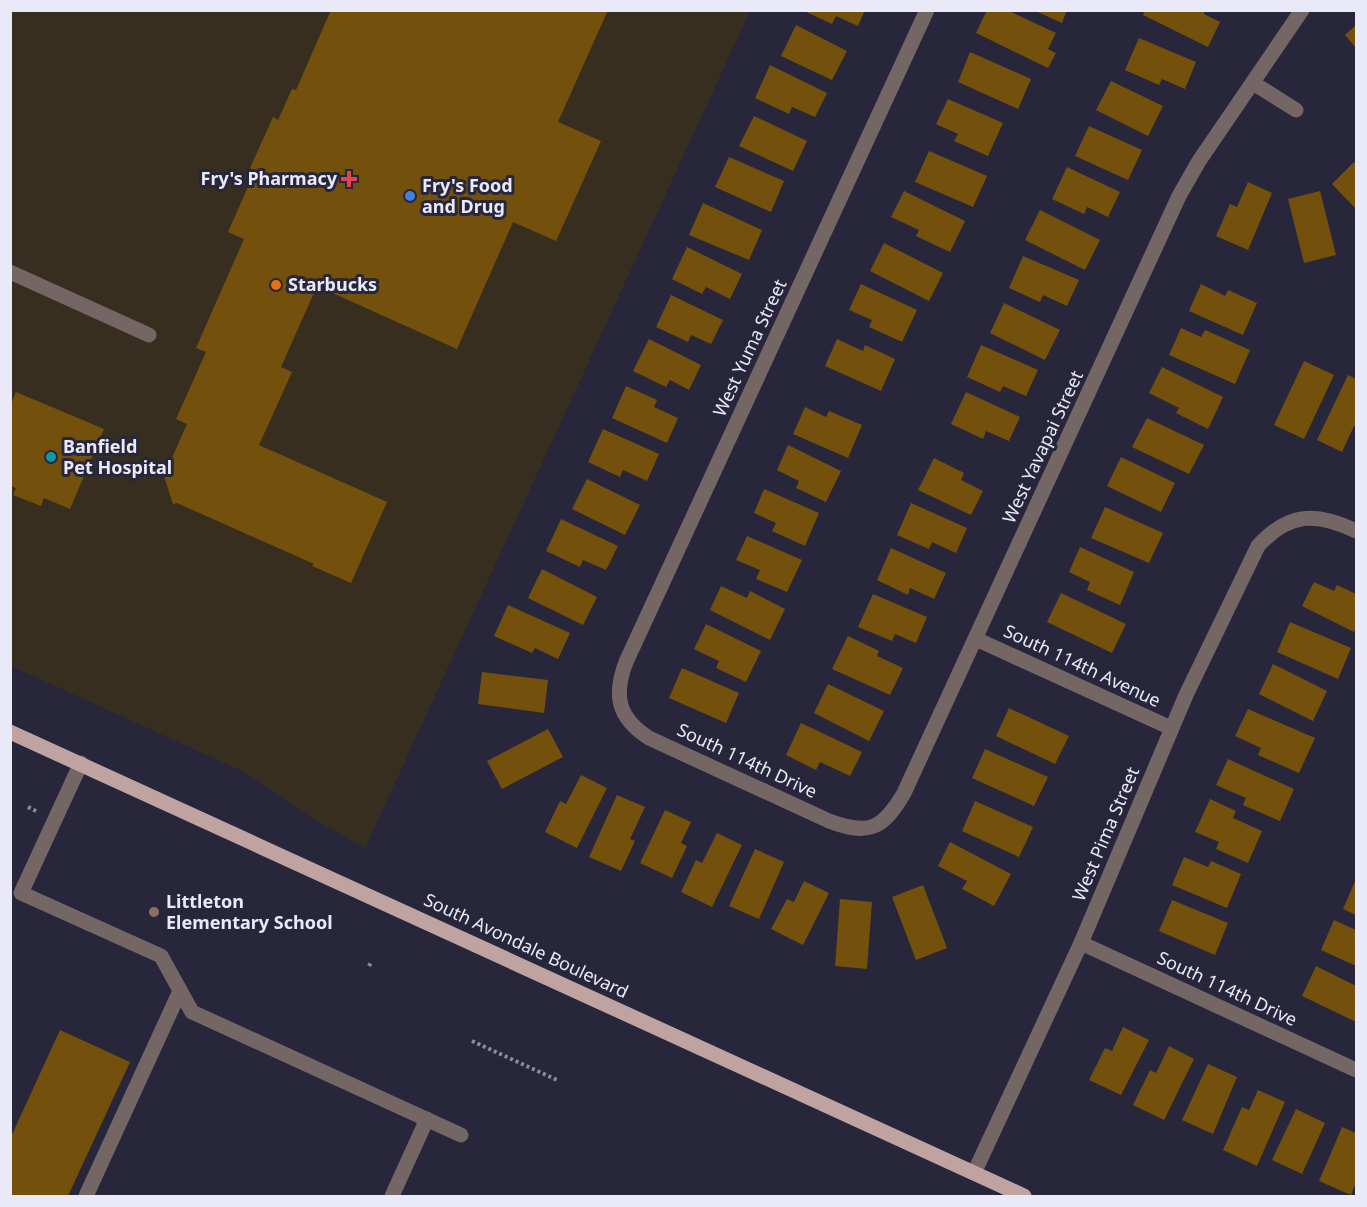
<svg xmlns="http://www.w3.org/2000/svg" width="1367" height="1207" viewBox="0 0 1367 1207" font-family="'Noto Sans',sans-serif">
<rect width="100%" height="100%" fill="#27263b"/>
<path fill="#382e1f" d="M11 11H750L365 848 319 822 246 773 11 666Z"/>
<g fill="#73510c">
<path d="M331 10H608L558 122 601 141 556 241 513 222 457 349 317 286 281 367 292 372 259 445 387 502 351 583 312 566 314 564 177 503 173 504 164 476 187 424 176 419 206 352 196 348 244 239 228 232 255 171 250 168 273 117 278 120 292 89 296 90Z"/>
<path d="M802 10H865L858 26 836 16 832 24Z"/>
<path d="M987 10H1007L1056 33 1048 49 1056 53 1048 68 976 33Z"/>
<path d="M1033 10H1067L1062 23Z"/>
<path d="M1145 10H1205L1204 14 1220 22 1208 47 1143 15Z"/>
<path d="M796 25 847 51 832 80 781 56Z"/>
<path d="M1356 25V48L1345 35Z"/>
<path d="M1139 38 1196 62 1185 89 1162 79 1159 85 1125 70Z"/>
<path d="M970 52 1031 79 1018 109 958 82Z"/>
<path d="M770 65 827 93 815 117 792 107 789 114 755 98Z"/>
<path d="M1111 81 1163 106 1148 136 1096 110Z"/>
<path d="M948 99 1003 123 988 156 954 141 958 134 936 124Z"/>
<path d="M754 116 807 141 793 171 739 146Z"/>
<path d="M1089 126 1142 150 1128 180 1075 156Z"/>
<path d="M929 151 987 176 973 207 915 182Z"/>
<path d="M729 157 784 181 771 212 715 187Z"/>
<path d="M1354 162 1356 165V209L1332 184Z"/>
<path d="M1067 167 1120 192 1108 217 1087 207 1084 214 1052 199Z"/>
<path d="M1248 182 1272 193 1248 250 1216 236 1230 204 1237 207Z"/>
<path d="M904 191 965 221 950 252 916 236 919 230 891 217Z"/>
<path d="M1320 191 1336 255 1304 263 1288 199Z"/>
<path d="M703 203 762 230 749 260 689 235Z"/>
<path d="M1040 210 1100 240 1085 270 1025 240Z"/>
<path d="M884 243 943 273 929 301 870 271Z"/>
<path d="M687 247 742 274 730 299 706 287 702 294 672 279Z"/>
<path d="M1023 256 1079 280 1067 306 1043 295 1040 302 1009 288Z"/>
<path d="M861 284 917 310 902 342 869 327 872 320 849 310Z"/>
<path d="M1201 284 1225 296 1228 290 1257 303 1243 335 1189 311Z"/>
<path d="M671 295 723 320 711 344 691 335 688 342 656 327Z"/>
<path d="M1004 303 1060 330 1045 360 990 333Z"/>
<path d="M1181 328 1201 337 1205 330 1250 350 1235 384 1169 355Z"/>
<path d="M649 339 701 365 689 390 670 380 666 387 633 371Z"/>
<path d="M837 339 863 351 865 345 895 359 881 391 825 366Z"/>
<path d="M981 345 1038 370 1026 396 1003 386 1000 392 967 377Z"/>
<path d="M1304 361 1334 375 1304 439 1274 425Z"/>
<path d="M1162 367 1223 397 1208 429 1176 413 1179 408 1149 393Z"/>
<path d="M1348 375 1356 379V427L1354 426 1342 452 1317 440Z"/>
<path d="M626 386 657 400 654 407 678 418 667 443 612 418Z"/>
<path d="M16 392 104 429 70 509 44 498 41 506 13 495 16 488 10 486V407Z"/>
<path d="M966 392 1020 417 1009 441 986 431 983 439 951 424Z"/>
<path d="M805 407 826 417 829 411 862 425 848 458 793 434Z"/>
<path d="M1147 418 1204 445 1189 474 1132 447Z"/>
<path d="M603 429 659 454 647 481 623 470 620 477 588 462Z"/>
<path d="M788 445 841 471 826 502 796 488 799 481 777 470Z"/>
<path d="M1121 457 1175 483 1161 512 1107 486Z"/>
<path d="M934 458 964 473 961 480 983 491 971 515 918 490Z"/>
<path d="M587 479 640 505 625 535 572 509Z"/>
<path d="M764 489 819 513 805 546 772 531 776 523 754 513Z"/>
<path d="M911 503 967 528 956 553 932 542 929 549 897 535Z"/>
<path d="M1105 507 1163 533 1149 563 1091 538Z"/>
<path d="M561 519 618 546 606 570 583 560 580 567 546 551Z"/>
<path d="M747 536 802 560 787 592 756 579 760 570 736 560Z"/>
<path d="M1080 547 1134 572 1120 605 1087 590 1090 582 1069 572Z"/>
<path d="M891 548 946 573 934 599 910 588 908 595 877 580Z"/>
<path d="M542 569 597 597 583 625 528 598Z"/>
<path d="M1314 582 1334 591 1337 585 1356 594V626L1354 632 1302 606Z"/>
<path d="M721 586 747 598 750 591 785 609 770 640 710 610Z"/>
<path d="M1061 593 1126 624 1112 653 1047 622Z"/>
<path d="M873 594 927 617 916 643 895 634 892 641 858 627Z"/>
<path d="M508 605 570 633 558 659 535 648 532 653 494 636Z"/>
<path d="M1290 622 1351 648 1338 679 1277 652Z"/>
<path d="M706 624 761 651 746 682 716 668 719 661 694 649Z"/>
<path d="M848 636 879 651 877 656 903 668 890 695 832 669Z"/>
<path d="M1273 664 1327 691 1313 721 1259 694Z"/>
<path d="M682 668 739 693 726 723 669 698Z"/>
<path d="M482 672 548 680 544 713 478 704Z"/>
<path d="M828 684 884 711 869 741 814 713Z"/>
<path d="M1009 708 1069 736 1055 764 996 736Z"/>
<path d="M1248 709 1315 738 1299 773 1258 755 1261 748 1235 736Z"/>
<path d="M801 723 862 752 850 776 820 762 816 770 786 755Z"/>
<path d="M548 729 563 757 502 789 487 761Z"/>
<path d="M985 749 1048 777 1034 806 972 778Z"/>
<path d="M1228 759 1294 789 1280 821 1243 805 1246 798 1216 785Z"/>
<path d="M581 775 607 788 577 848 545 832 560 801 566 804Z"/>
<path d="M617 795 645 807 630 839 635 841 621 871 589 857Z"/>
<path d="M1210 799 1236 811 1233 818 1262 831 1248 863 1216 849 1219 842 1195 832Z"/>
<path d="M975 801 1033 827 1019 857 962 831Z"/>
<path d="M665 810 691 822 681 843 687 846 672 878 640 863Z"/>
<path d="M717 833 742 845 712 907 681 892 696 860 702 863Z"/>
<path d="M950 842 1011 874 994 906 962 889 967 881 938 866Z"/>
<path d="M755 849 784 862 759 919 729 906Z"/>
<path d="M1184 857 1208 867 1211 861 1241 874 1227 908 1172 885Z"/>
<path d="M1356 879V915L1343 909Z"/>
<path d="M804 881 829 893 803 945 771 929 787 899 794 902Z"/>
<path d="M923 885 947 948 916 960 892 897Z"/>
<path d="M840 899 872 902 867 969 835 966Z"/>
<path d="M1172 900 1228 923 1215 955 1159 931Z"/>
<path d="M1334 920 1356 930V966L1321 950Z"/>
<path d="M1316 966 1356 986V1022L1302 996Z"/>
<path d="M1123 1027 1149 1040 1121 1095 1089 1080 1105 1048 1112 1051Z"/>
<path d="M60 1030 130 1062 68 1196H13L10 1195V1139Z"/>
<path d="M1169 1046 1194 1059 1164 1120 1133 1105 1150 1070 1156 1073Z"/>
<path d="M1208 1064 1237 1077 1213 1134 1182 1120Z"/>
<path d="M1258 1090 1285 1102 1257 1166 1223 1150 1242 1107 1249 1110Z"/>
<path d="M1296 1109 1325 1123 1302 1174 1272 1160Z"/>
<path d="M1342 1127 1356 1133V1182L1351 1195 1319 1181Z"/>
</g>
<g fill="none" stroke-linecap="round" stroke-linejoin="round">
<g stroke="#8e8d9f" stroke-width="4" stroke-dasharray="3 3" stroke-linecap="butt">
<path d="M28 807 38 812"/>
<path d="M369 966 371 962"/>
<path d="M472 1041 557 1080"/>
</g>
<g stroke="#746665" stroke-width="15">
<path d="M927 10 626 662C613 696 618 718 649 738L829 821C869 836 883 829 904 793L1179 196 1199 161 1302 10"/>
<path d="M1253 83 1296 110"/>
<path d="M10 272 149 335"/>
<path d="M976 639 1171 728"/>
<path d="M81 763 21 893 161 956 192 1012 461 1135"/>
<path d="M1081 943 1356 1070"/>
<path d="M974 1173 1081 943 1186 695 1258 546C1289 512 1316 512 1356 531"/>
<path d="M86 1196 180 991"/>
<path d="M392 1196 427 1119"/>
</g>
<path stroke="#bfa3a0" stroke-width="15" d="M10 732 1024 1196"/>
</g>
<path fill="#e0444e" stroke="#27263b" stroke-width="2" d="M346 170h6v6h6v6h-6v6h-6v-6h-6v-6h6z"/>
<circle fill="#3f7fe0" stroke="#27263b" stroke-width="2" cx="410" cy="196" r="6"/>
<circle fill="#e8710a" stroke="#27263b" stroke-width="2" cx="276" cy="285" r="6"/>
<circle fill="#0f9aa8" stroke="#27263b" stroke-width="2" cx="51" cy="457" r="6"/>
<circle fill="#8d6e63" stroke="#27263b" stroke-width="2" cx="154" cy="912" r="6"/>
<g text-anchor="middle" stroke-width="6" stroke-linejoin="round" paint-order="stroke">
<g font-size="18" font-weight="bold" fill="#e9e9f8" stroke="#27263b" text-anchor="start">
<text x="337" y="185" text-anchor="end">Fry's Pharmacy</text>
<text x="422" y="192">Fry's Food<tspan x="422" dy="21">and Drug</tspan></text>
<text x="288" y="291">Starbucks</text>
<text x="63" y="453">Banfield<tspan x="63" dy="21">Pet Hospital</tspan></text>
<text x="166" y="908">Littleton<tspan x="166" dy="21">Elementary School</tspan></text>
</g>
<g font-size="18" fill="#e9e9f8" stroke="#27263b">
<text transform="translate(750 348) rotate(-65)" y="6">West Yuma Street</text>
<text transform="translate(1043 447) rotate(-65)" y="6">West Yavapai Street</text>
<text transform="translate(1082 666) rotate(25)" y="6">South 114th Avenue</text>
<text transform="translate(747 761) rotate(25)" y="6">South 114th Drive</text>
<text transform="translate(1106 834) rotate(-67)" y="6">West Pima Street</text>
<text transform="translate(526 946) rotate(25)" y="6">South Avondale Boulevard</text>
<text transform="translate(1227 989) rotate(25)" y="6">South 114th Drive</text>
</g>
</g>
<rect width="1367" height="1207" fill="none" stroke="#e9e9f8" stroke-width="24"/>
</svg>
